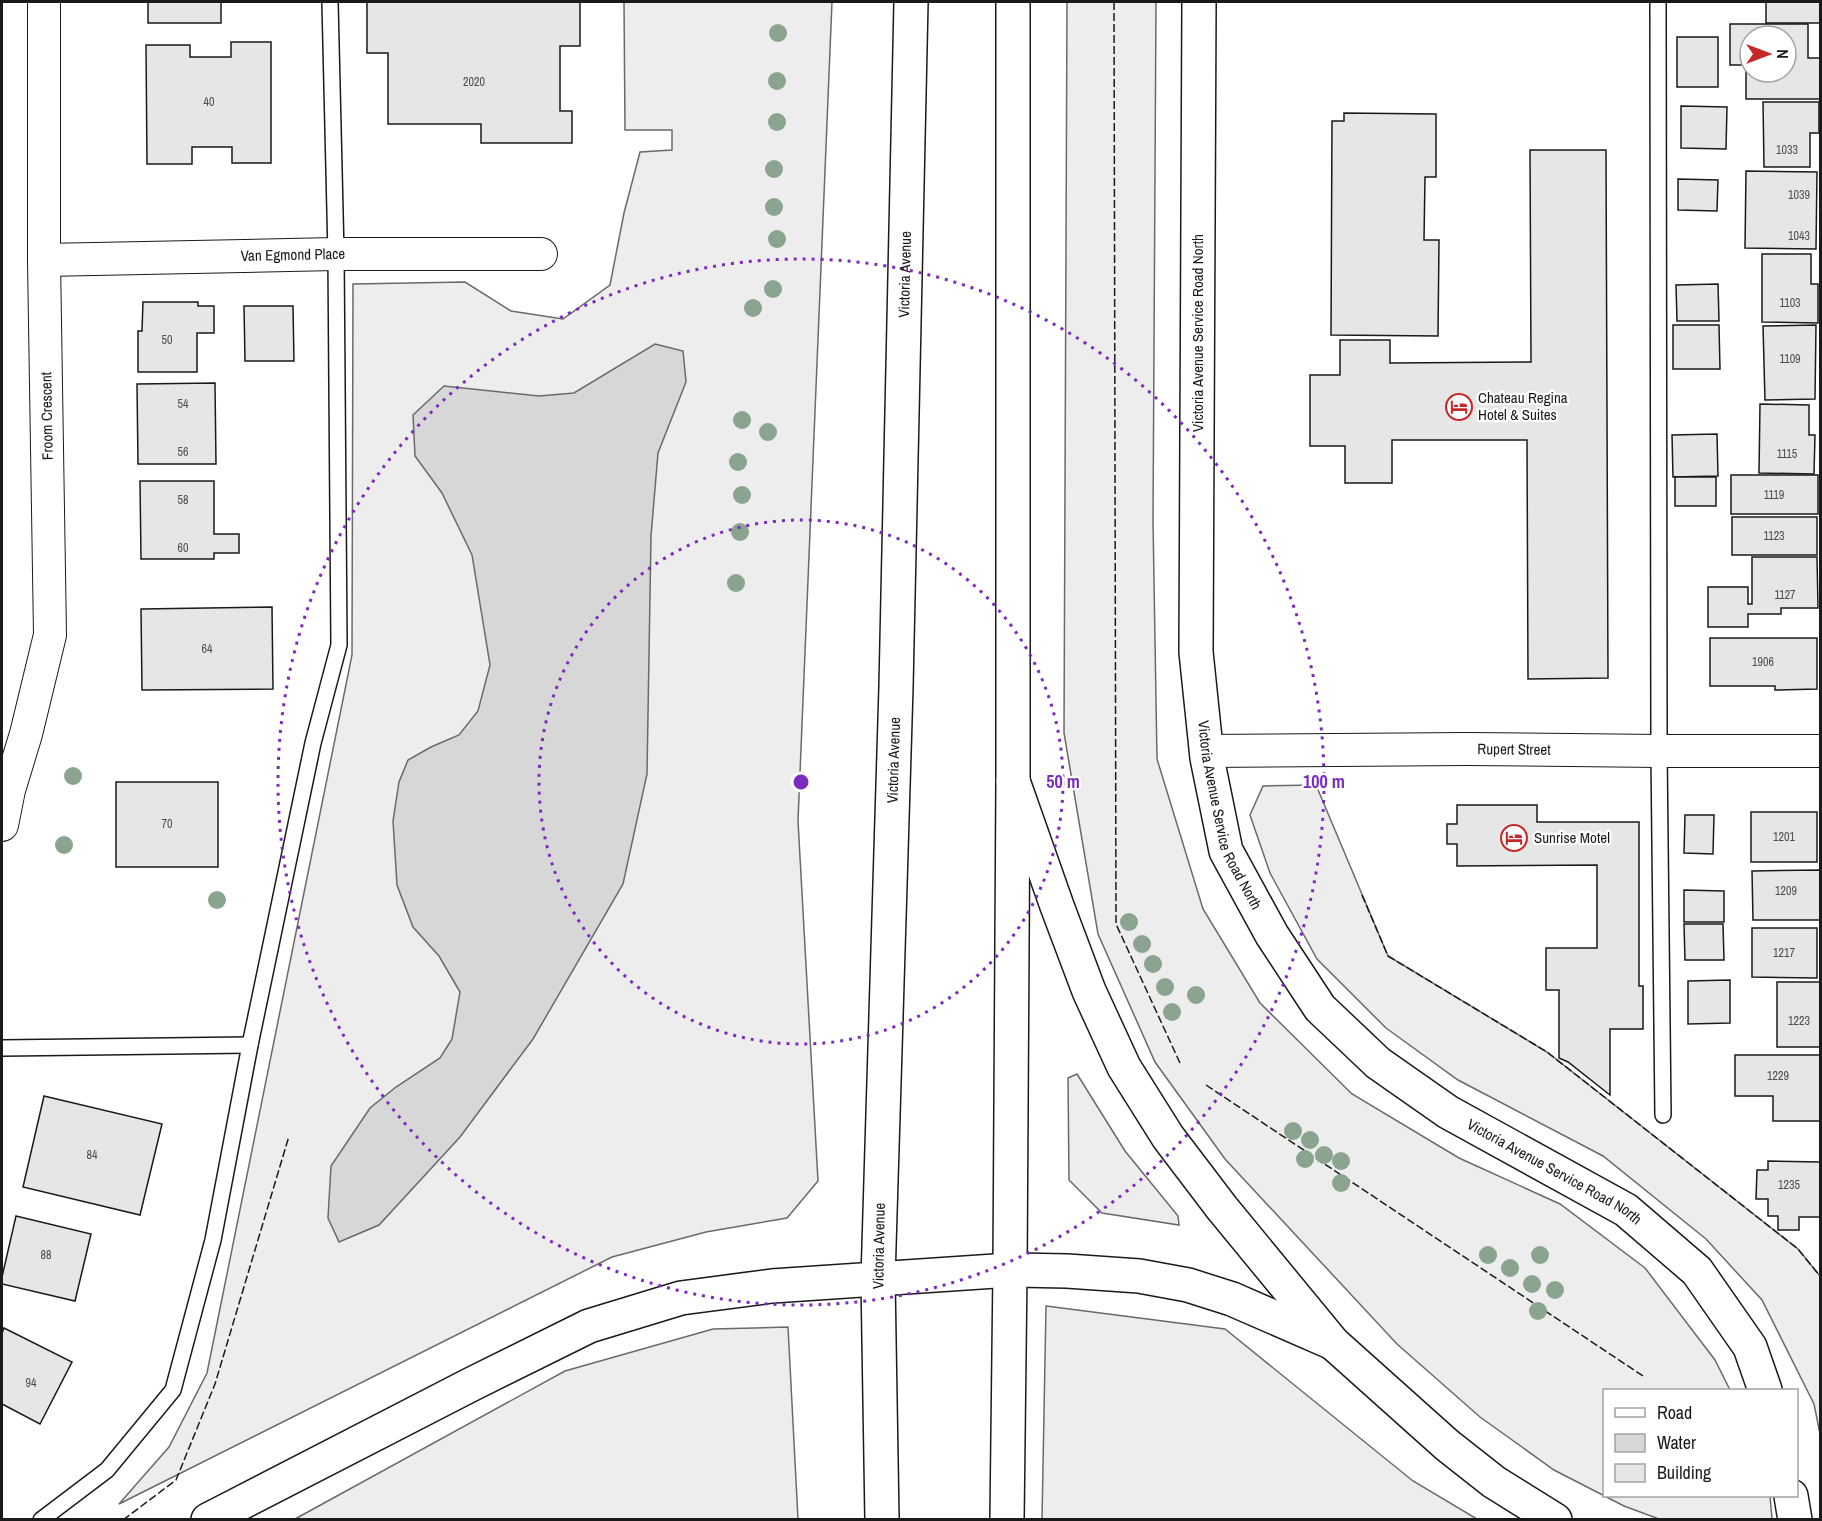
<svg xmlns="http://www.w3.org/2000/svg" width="1822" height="1521" viewBox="0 0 1822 1521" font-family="'Archivo Narrow',sans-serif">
<rect width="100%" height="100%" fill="#fff"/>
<g fill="#ededed" stroke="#6a6a6a" stroke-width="1.5">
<path d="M624 2H832L798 821 818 1181 787 1218 706 1232 612 1257 119 1504 169 1447 207 1373 352 655 353 284 465 282 511 311 563 319 610 285 624 213 640 152 672 150V130H625Z"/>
<path d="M1067 2H1156L1153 521 1157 759 1203 909 1260 1003 1352 1094 1459 1158 1560 1204 1645 1268 1715 1360 1730 1390H1604V1496H1770L1772 1519H1659L1624 1506 1554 1470 1480 1417 1397 1344 1225 1159 1155 1062 1098 934 1064 733Z"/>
<path d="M1316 785 1388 956 1547 1052 1798 1249 1820 1276V1434L1814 1404 1762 1300 1706 1239 1603 1156 1458 1080 1386 1028 1317 959 1270 873 1250 815 1263 786Z"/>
<path d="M1077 1074 1125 1151 1178 1216 1179 1225 1102 1213 1069 1180 1068 1078Z"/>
<path d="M1046 1306 1225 1329 1413 1481 1477 1519H1042Z"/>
<path d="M788 1327 798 1519H295L565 1371 713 1329Z"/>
</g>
<path fill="#d7d7d7" stroke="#6a6a6a" stroke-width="1.5" d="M655 344 683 351 686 382 658 453 651 536 647 774 623 884 533 1039 460 1137 379 1225 339 1242 328 1218 331 1166 370 1108 396 1087 440 1058 452 1039 460 992 439 956 413 927 397 885 393 821 399 782 408 760 431 747 459 735 478 711 490 665 472 555 442 493 415 456 413 415 444 386 539 396 574 393Z"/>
<g fill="#e6e6e6" stroke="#1a1a1a" stroke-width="1.5" fill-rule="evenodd">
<rect x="148" y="2" width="73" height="21"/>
<path d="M367 2H580V46H560V111H572V143H481V124H388V53H367Z"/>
<rect x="1766" y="2" width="54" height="21"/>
<path d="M1730 24H1808V58H1820V99H1746V65H1730ZM1750 36H1786V72H1750Z"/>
<rect x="1677" y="37" width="41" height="50"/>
<path d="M231 42H271V163H232V147H192V164H147L146 45H190V57H231Z"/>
<path d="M1763 102H1819V133H1810V167H1764Z"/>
<path d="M1681 106 1727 107 1726 149 1681 148Z"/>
<path d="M1344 113 1436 114V177H1425L1424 240H1439L1438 336 1331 335 1332 121H1344Z"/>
<path d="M1530 150H1606L1608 678 1528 679 1527 440H1392V483H1345V446H1310V375H1340V340H1390V363L1531 362Z"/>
<path d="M1746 171 1817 172 1816 249 1745 248Z"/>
<path d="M1678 179 1718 180 1717 211 1678 210Z"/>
<path d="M1762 254H1811V284H1818V323L1762 322Z"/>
<path d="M1718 284 1719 321H1677L1676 285Z"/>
<path d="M143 302H198V306H214V333H197V372H138V331H142Z"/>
<path d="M244 306H293L294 361H245Z"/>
<path d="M1673 325H1719L1720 369H1673Z"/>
<path d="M1816 325 1815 399 1765 400 1763 326Z"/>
<path d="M215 383 216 464H138L137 384Z"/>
<path d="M1760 404 1809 405V435H1815L1814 474 1759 473Z"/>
<path d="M1717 434 1718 476 1673 477 1672 435Z"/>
<rect x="1731" y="475" width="87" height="39"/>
<rect x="1675" y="477" width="41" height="29"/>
<path d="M140 481H214V534H239V553H214V559H141Z"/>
<rect x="1732" y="517" width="85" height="38"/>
<path d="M1752 557H1817L1818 608H1781V614H1748V627H1708V587H1748V604H1752Z"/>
<path d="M272 607 273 689 142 690 141 609Z"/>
<path d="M1710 638H1817V689L1775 690V686H1710Z"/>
<rect x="116" y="782" width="102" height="85"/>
<path d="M1457 805H1537V822H1639V986H1643V1029H1610V1095L1568 1062 1559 1058V990H1546V948H1597V865L1457 866V844H1447V824H1457Z"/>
<rect x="1751" y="812" width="66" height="50"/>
<path d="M1685 815H1714L1713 854 1684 853Z"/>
<path d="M1820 870V920H1753L1752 871Z"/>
<path d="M1684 890 1724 891V922H1684Z"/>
<path d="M1684 924H1723L1724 960H1685Z"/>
<path d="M1752 928H1817V978L1752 977Z"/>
<path d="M1730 980V1023L1688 1024V981Z"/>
<rect x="1777" y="982" width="43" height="65"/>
<path d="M1735 1055H1820V1121H1773V1096H1735Z"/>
<path d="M44 1096 162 1124 140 1215 23 1187Z"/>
<path d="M1768 1161 1820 1162V1217H1799V1230H1778V1216H1768V1199H1756L1757 1170H1768Z"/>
<path d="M16 1216 91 1234 75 1301 2 1284V1277Z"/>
<path d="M4 1328 72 1362 40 1424 2 1404V1333Z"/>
</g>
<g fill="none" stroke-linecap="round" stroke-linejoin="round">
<defs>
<g id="service">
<path d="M1658 2 1659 751 1663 1115"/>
<path d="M2 1048 250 1045"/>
<path d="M41 1520 107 1470 173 1390 213 1240 250 1045 313 743 339 645 336 254 330 2"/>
</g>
<g id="minor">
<path id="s1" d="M44 260 336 254H541"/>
<path id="s2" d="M1206 751 1466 749 1659 751H1820"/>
<path d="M2 825 9 790 26 734 50 635 44 260V2"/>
</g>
<g id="tertiary">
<path id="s3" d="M1199 2 1196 652 1207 758 1226 851 1272 935 1320 1008 1378 1063 1448 1112 1626 1210 1697 1271 1750 1347 1765 1390"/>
<path d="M1791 1496 1795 1520"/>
</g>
<g id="primary">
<path d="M1010 1270 1013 781V2"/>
<path id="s4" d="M878 1279 896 687 911 2"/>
</g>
<g id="trunk">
<path d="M878 1279 882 1520"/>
<path d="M1007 1520 1010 1270"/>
</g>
<g id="motorway">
<path d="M1013 781 1057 906 1089 991 1124 1067 1168 1137 1222 1208 1333 1343 1447 1445 1494 1482 1555 1520"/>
<path d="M208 1520 472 1384 589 1326 681 1298 772 1286 1010 1270 1067 1271 1139 1276 1188 1285 1232 1299 1333 1343"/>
</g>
</defs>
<use href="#service" stroke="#1a1a1a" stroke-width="18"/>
<use href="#minor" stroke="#1a1a1a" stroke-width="34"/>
<use href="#tertiary" stroke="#1a1a1a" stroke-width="36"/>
<use href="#primary" stroke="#1a1a1a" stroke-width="36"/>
<use href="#trunk" stroke="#1a1a1a" stroke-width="36"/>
<use href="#motorway" stroke="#1a1a1a" stroke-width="36"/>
<use href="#service" stroke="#fff" stroke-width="15"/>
<use href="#minor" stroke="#fff" stroke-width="32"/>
<use href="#tertiary" stroke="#fff" stroke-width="33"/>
<use href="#primary" stroke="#fff" stroke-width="33"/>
<use href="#trunk" stroke="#fff" stroke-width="33"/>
<use href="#motorway" stroke="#fff" stroke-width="33"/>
<g stroke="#1a1a1a" stroke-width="1.5" stroke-dasharray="8 3" stroke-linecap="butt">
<path d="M1114 2 1116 924 1180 1063"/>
<path d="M1362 895 1388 956 1547 1052 1798 1249 1820 1276"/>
<path d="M1206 1085 1643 1376"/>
<path d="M123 1520 176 1480 215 1384 289 1136"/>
</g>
</g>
<g fill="#8aa48f">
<circle cx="778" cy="33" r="9"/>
<circle cx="777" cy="81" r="9"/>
<circle cx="777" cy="122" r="9"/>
<circle cx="774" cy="169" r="9"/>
<circle cx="774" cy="207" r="9"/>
<circle cx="777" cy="239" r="9"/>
<circle cx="773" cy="289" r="9"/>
<circle cx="753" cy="308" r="9"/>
<circle cx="742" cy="420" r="9"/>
<circle cx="768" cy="432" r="9"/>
<circle cx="738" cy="462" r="9"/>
<circle cx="742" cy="495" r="9"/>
<circle cx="740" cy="532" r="9"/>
<circle cx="736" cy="583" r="9"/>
<circle cx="73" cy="776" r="9"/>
<circle cx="64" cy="845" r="9"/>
<circle cx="217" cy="900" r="9"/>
<circle cx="1129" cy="922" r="9"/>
<circle cx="1142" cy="944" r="9"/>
<circle cx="1153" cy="964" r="9"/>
<circle cx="1165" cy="987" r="9"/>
<circle cx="1196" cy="995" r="9"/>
<circle cx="1172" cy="1012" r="9"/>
<circle cx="1293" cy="1131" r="9"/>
<circle cx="1310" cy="1140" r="9"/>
<circle cx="1324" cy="1155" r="9"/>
<circle cx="1305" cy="1159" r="9"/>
<circle cx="1341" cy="1161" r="9"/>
<circle cx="1341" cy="1183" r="9"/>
<circle cx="1488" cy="1255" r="9"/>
<circle cx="1540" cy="1255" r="9"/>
<circle cx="1510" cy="1268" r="9"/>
<circle cx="1532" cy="1284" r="9"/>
<circle cx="1555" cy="1290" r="9"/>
<circle cx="1538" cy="1311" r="9"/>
</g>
<g fill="none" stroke="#7b2cbf" stroke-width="3" stroke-dasharray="3 6">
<circle cx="801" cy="782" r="262"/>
<circle cx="801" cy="782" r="523"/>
</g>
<defs>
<symbol id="hotel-ring" viewBox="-11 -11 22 22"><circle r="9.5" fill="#fff" stroke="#c62828" stroke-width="1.5"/><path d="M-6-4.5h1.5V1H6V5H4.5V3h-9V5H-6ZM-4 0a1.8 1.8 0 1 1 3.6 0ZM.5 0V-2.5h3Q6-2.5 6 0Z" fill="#c62828"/></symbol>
</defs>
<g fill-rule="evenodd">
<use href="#hotel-ring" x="1444" y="392" width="30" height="30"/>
<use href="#hotel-ring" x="1499" y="823" width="30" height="30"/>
</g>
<g text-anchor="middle" stroke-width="4.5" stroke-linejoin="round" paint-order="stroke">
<g font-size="12" fill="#4d4d4d">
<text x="474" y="86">2020</text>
<text x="209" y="106">40</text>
<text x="1787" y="154">1033</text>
<text x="1799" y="199">1039</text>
<text x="1799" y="240">1043</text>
<text x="1790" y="307">1103</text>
<text x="167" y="344">50</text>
<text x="1790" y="363">1109</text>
<text x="183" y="408">54</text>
<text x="183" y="456">56</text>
<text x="1787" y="458">1115</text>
<text x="1774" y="499">1119</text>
<text x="183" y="504">58</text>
<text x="1774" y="540">1123</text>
<text x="183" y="552">60</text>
<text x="1785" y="599">1127</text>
<text x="207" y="653">64</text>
<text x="1763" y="666">1906</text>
<text x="167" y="828">70</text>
<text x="1784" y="841">1201</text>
<text x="1786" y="895">1209</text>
<text x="1784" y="957">1217</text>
<text x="1799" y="1025">1223</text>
<text x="1778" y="1080">1229</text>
<text x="92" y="1159">84</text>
<text x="1789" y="1189">1235</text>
<text x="46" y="1259">88</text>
<text x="31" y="1387">94</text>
</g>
<g font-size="15" fill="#1a1a1a" stroke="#fff">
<text dy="5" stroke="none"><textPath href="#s1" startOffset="249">Van Egmond Place</textPath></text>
<text dy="5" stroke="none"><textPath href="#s4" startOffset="1005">Victoria Avenue</textPath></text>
<text transform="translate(1198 333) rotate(-90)" y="5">Victoria Avenue Service Road North</text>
<text transform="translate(47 416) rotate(-91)" y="5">Froom Crescent</text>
<text dy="5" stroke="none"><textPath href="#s2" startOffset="308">Rupert Street</textPath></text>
<text dy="5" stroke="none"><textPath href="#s4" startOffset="519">Victoria Avenue</textPath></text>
<text dy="5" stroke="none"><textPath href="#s3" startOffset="818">Victoria Avenue Service Road North</textPath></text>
<text dy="5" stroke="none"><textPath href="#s3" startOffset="1322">Victoria Avenue Service Road North</textPath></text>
<text transform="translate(879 1246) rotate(-89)" y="5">Victoria Avenue</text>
</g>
<g font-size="15" fill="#1a1a1a" stroke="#fff" text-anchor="start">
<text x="1478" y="403">Chateau Regina<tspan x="1478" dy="17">Hotel &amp; Suites</tspan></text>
<text x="1534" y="843">Sunrise Motel</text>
</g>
</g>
<circle cx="801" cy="782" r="9" fill="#7b2cbf" stroke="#fff" stroke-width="3"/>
<g font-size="18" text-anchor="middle" font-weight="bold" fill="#7b2cbf" stroke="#fff" stroke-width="4.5" stroke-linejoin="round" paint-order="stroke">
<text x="1063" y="788">50 m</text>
<text x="1324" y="788">100 m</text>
</g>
<rect width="1822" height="1521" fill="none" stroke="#1a1a1a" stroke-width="6"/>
<rect x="1603" y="1389" width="195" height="108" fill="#ffffff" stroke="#a3a3a3" stroke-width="1.5"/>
<rect x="1615" y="1408" width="30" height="9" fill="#ffffff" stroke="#a3a3a3" stroke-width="1.5"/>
<text x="1657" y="1419" font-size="18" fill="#1a1a1a">Road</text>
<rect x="1615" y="1434" width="30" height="18" fill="#d7d7d7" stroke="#a3a3a3" stroke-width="1.5"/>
<text x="1657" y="1449" font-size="18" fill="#1a1a1a">Water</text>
<rect x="1615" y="1464" width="30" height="18" fill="#e6e6e6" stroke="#a3a3a3" stroke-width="1.5"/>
<text x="1657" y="1479" font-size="18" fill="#1a1a1a">Building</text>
<g transform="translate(1768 54) rotate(90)"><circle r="28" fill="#ffffff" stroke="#a3a3a3" stroke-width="1.5"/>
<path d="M0-4.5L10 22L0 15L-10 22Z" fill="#c62828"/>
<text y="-9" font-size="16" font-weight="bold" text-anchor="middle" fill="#1a1a1a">N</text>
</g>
</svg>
